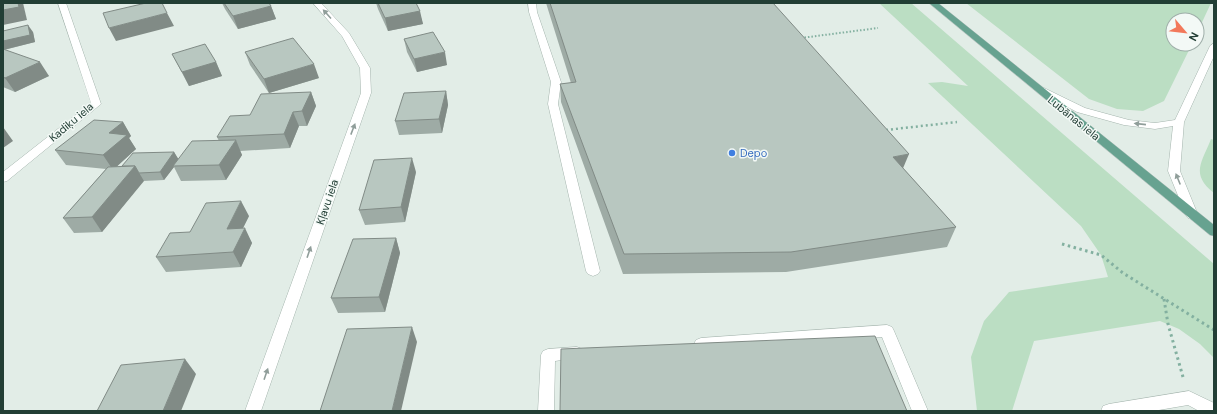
<svg xmlns="http://www.w3.org/2000/svg" width="1217" height="414" viewBox="0 0 1217 414" font-family="'DM Sans',sans-serif">
<rect width="100%" height="100%" fill="#e2ede7"/>
<g fill="#bbdec3">
<path d="M879 3H911L1214 264V358L1200 344 1179 329 1160 321 1034 341 1012 411H977L971 357 984 321 1009 292 1108 277 1101 255 1081 226 928 83 942 82 968 86Z"/>
<path d="M966 3H1211L1197 33V20H1173V44H1192L1164 101 1143 111 1117 109 1089 99Z"/>
<path d="M1211 139 1214 140V193C1190 174 1202 162 1211 139Z"/>
</g>
<g fill="none" stroke-linecap="round" stroke-linejoin="round">
<defs>
<g id="service">
<path d="M528 3H536L537 12 561 82 558 104 600 271 598 274 593 276 588 274 586 271 548 104 551 82 529 12Z"/>
<path d="M887 325 892 327 894 331 928 411H912L882 337 701 350 696 348 694 344 696 340 701 338Z"/>
<path d="M577 347 582 349 584 353 582 357 555 361 554 411H538L541 355 543 351 548 349Z"/>
<path d="M1189 391 1214 403V411H1199L1188 405 1153 411H1101L1103 406 1109 404Z"/>
</g>
<g id="minor">
<path d="M58 3H66L101 104 7 181 3 182V172L91 103Z"/>
<path d="M313 3H321L349 33 370 68 371 93 261 411H245L361 93 360 68 342 36Z"/>
<path d="M1214 43V56L1184 122 1180 171 1198 215 1196 218 1192 219 1188 218 1186 215 1168 171 1173 126 1155 129 1124 125 1077 112 1036 90 1041 87 1044 88 1085 108 1129 120 1155 123 1175 120 1210 46Z"/>
</g>
<path id="primary" d="M929 3H938L1214 225V236L1210 235Z"/>
</defs>
<use href="#service" stroke="#a5b5ae" stroke-width="1"/>
<use href="#minor" stroke="#a5b5ae" stroke-width="1"/>
<use href="#primary" stroke="#c1c9c6" stroke-width="1"/>
<path stroke="#83b0a0" stroke-width="2" stroke-dasharray="1.5 2" stroke-linecap="butt" d="M801 38 878 28"/>
<path stroke="#83b0a0" stroke-width="2.5" stroke-dasharray="2 3" stroke-linecap="butt" d="M886 130 957 122"/>
<g stroke="#83b0a0" stroke-width="3" stroke-dasharray="2.5 3.5" stroke-linecap="butt">
<path d="M1062 244 1101 255 1123 273 1214 330"/>
<path d="M1164 299 1168 324 1183 377"/>
</g>
<use href="#service" fill="#fff" fill-rule="evenodd"/>
<use href="#minor" fill="#fff" fill-rule="evenodd"/>
<use href="#primary" fill="#67a290" fill-rule="evenodd"/>
</g>
<g fill="#9eaba5">
<path d="M222 3H269L271 6 276 19 238 29 225 9Z"/>
<path d="M376 3H416L423 24 388 31 378 9Z"/>
<path d="M546 3H773L903 168 956 227 947 247 786 272 623 274 561 102 560 84 571 83Z"/>
<path d="M3 31 33 32 35 42 4 50 49 76 15 92 3 87Z"/>
<path d="M404 39 447 65 417 72 407 52Z"/>
<path d="M245 52 319 78 269 93 250 65Z"/>
<path d="M172 54 216 62 222 76 189 86Z"/>
<path d="M446 91 448 105 442 133 399 135 395 121Z"/>
<path d="M311 92 316 106 307 126H299L290 148 240 151 242 155 226 180 181 181 174 167 164 180 143 181 102 232 74 233 63 218 106 169 66 165 55 150 123 122 131 136 129 138 136 149 116 167 122 166 174 152 178 159 219 141 217 137 250 115Z"/>
<path d="M416 172 405 222 365 225 359 210Z"/>
<path d="M249 216 243 228 252 243 241 267 166 272 156 257 190 232Z"/>
<path d="M396 238 400 253 385 312 338 313 331 298Z"/>
</g>
<g fill="#818b86">
<path d="M18 3H23L27 20 3 25V10Z"/>
<path d="M271 6 276 19 238 29 233 16Z"/>
<path d="M420 11 423 24 388 31 385 18Z"/>
<path d="M167 13 174 26 116 41 109 28Z"/>
<path d="M28 25 33 32 35 42 3 50V41Z"/>
<path d="M445 52 447 65 417 72 414 59Z"/>
<path d="M40 62 49 76 15 92 5 78Z"/>
<path d="M216 62 222 76 189 86 182 72Z"/>
<path d="M314 64 319 78 269 93 264 79Z"/>
<path d="M446 91 448 105 442 133 439 119Z"/>
<path d="M311 92 316 106 307 126 302 111Z"/>
<path d="M293 112 299 126 290 148 284 134Z"/>
<path d="M123 122 131 136 129 138 136 149 113 170 103 155 109 133Z"/>
<path d="M3 127 13 141 3 148Z"/>
<path d="M236 140 242 155 226 180 219 165Z"/>
<path d="M174 152 179 160 173 166 174 167 164 180 160 172Z"/>
<path d="M909 154 901 173 893 157Z"/>
<path d="M412 158 416 172 405 222 401 207Z"/>
<path d="M135 166 144 181 102 232 92 217Z"/>
<path d="M241 201 249 216 235 244 227 229Z"/>
<path d="M245 228 252 243 241 267 233 252Z"/>
<path d="M396 238 400 253 385 312 379 297Z"/>
<path d="M412 327 417 342 401 411H392Z"/>
<path d="M185 359 196 374 181 411H163Z"/>
</g>
<g fill="#b8c7c0" stroke="#818b86">
<path d="M3 3H18L19 7 3 10Z"/>
<path d="M146 3H162L167 13 109 28 103 13Z"/>
<path d="M224 3H269L271 6 233 16Z"/>
<path d="M378 3H416L420 11 385 18Z"/>
<path d="M550 3H773L909 154 893 157 956 227 791 252 624 254 560 84 576 82Z"/>
<path d="M28 25 30 35 3 41V31Z"/>
<path d="M433 32 445 52 414 59 404 39Z"/>
<path d="M293 38 314 64 264 79 245 52Z"/>
<path d="M205 44 216 62 182 72 172 54Z"/>
<path d="M3 49 40 62 5 78 3 77Z"/>
<path d="M446 91 439 119 395 121 404 93Z"/>
<path d="M311 92 302 111 293 112 284 134 217 137 230 116 250 115 261 94Z"/>
<path d="M94 120 123 122 109 133 127 135 103 155 55 150Z"/>
<path d="M236 140 219 165 173 166 192 141Z"/>
<path d="M174 152 160 172 139 173 135 166H122L133 153Z"/>
<path d="M412 158 401 207 359 210 374 160Z"/>
<path d="M135 166 92 217 63 218 108 167Z"/>
<path d="M241 201 227 229 245 228 233 252 156 257 170 233 190 232 206 203Z"/>
<path d="M396 238 379 297 331 298 353 239Z"/>
<path d="M412 327 392 411H320L347 329Z"/>
<path d="M875 336 907 411H560L561 349Z"/>
<path d="M185 359 163 411H97L121 365Z"/>
</g>
<defs><path id="oneway-solid" d="M-6-.8H1V-3.2L6.5 0L1 3.2V.8H-6Z"/></defs>
<g fill="#909e9a">
<use href="#oneway-solid" transform="translate(327 14) rotate(-132)"/>
<use href="#oneway-solid" transform="translate(1140 124) rotate(-174)"/>
<use href="#oneway-solid" transform="translate(353 129) rotate(-69)"/>
<use href="#oneway-solid" transform="translate(1178 179) rotate(-112)"/>
<use href="#oneway-solid" transform="translate(309 252) rotate(-71)"/>
<use href="#oneway-solid" transform="translate(266 374) rotate(-71)"/>
</g>
<circle fill="#3f7fe0" stroke="#f3f9f6" stroke-width="1.5" cx="732" cy="153" r="4"/>
<g text-anchor="middle" stroke-width="3" stroke-linejoin="round" paint-order="stroke">
<g font-size="11" fill="#223e35" stroke="#f3f9f6">
<text transform="translate(1074 118) rotate(39)" y="4">Lubānas iela</text>
<text transform="translate(71 122) rotate(-40)" y="4">Kadiķu iela</text>
<text transform="translate(327 202) rotate(-71)" y="4">Kļavu iela</text>
</g>
<g font-size="11" fill="#366cbe" stroke="#f3f9f6" text-anchor="start">
<text x="740" y="157">Depo</text>
</g>
</g>
<rect width="1217" height="414" fill="none" stroke="#223e35" stroke-width="8"/>
<g transform="translate(1185 32) rotate(118)"><circle r="19" fill="#f3f9f6" stroke="#9faea9"/>
<path d="M0-3L7 15L0 10L-7 15Z" fill="#f2795b"/>
<text y="-6" font-size="11" font-weight="bold" text-anchor="middle" fill="#223e35">N</text>
</g>
</svg>
